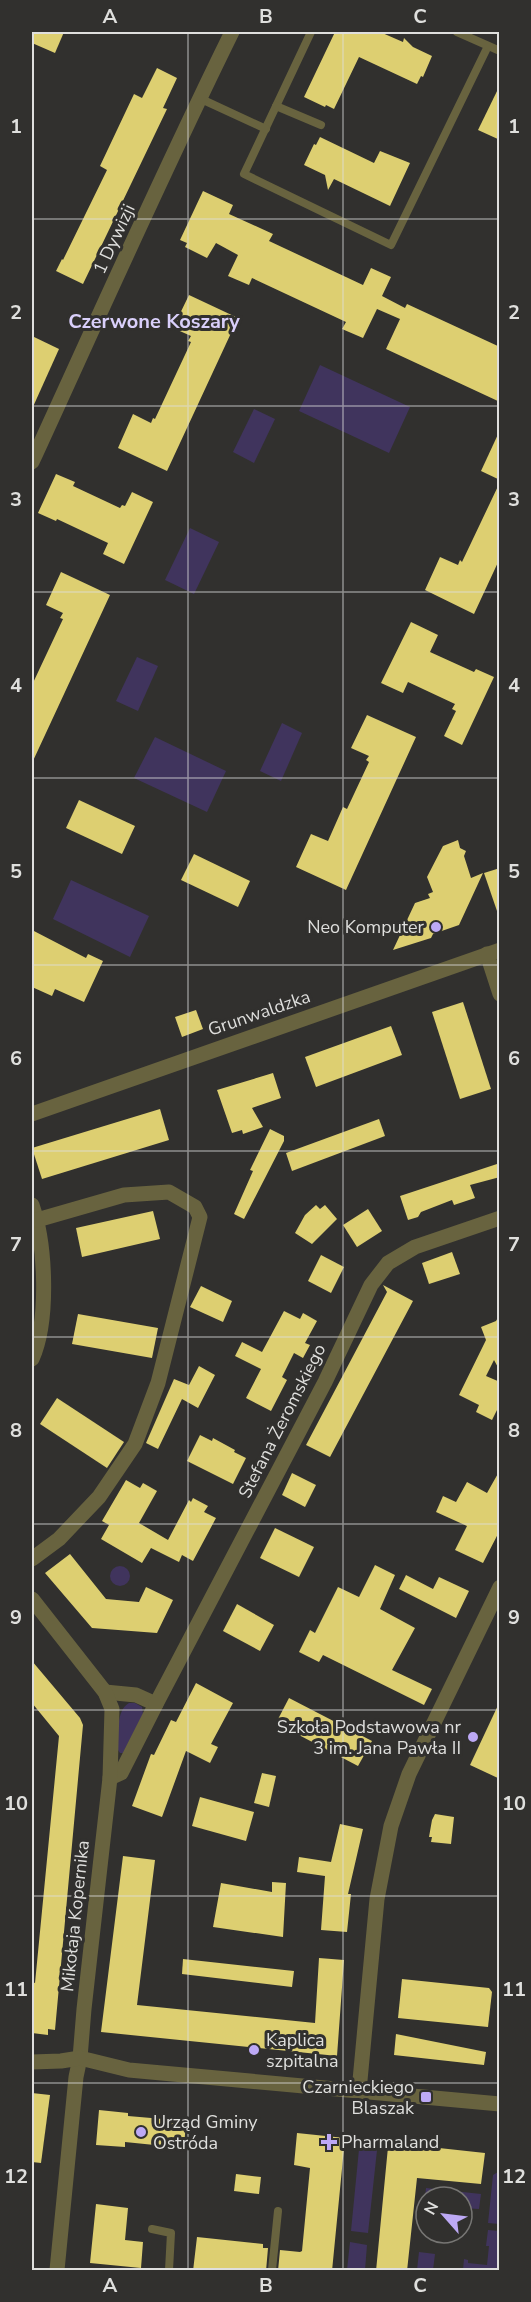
<svg xmlns="http://www.w3.org/2000/svg" width="531" height="2302" viewBox="0 0 531 2302" font-family="'Nunito Sans',sans-serif">
<rect width="100%" height="100%" fill="#31302e"/>
<g fill="#40345d">
<path d="M320 365 410 407 389 453 299 411Z"/>
<path d="M254 409 275 419 254 463 233 452Z"/>
<path d="M190 528 219 542 194 594 165 580Z"/>
<path d="M137 657 158 666 138 711 116 701Z"/>
<path d="M282 723 302 733 281 781 260 771Z"/>
<path d="M155 737 226 771 207 812 134 778Z"/>
<path d="M71 880 149 916 130 957 53 919Z"/>
<circle cx="120" cy="1576" r="10"/>
<path d="M129 1703H135L142 1707 143 1714 123 1753H120L118 1750C119 1736 115 1711 129 1703Z"/>
<path d="M360 2139 378 2141 368 2233 351 2231Z"/>
<path d="M499 2156V2224L488 2223 493 2175 498 2172Z"/>
<path d="M426 2188 481 2194 479 2209 462 2208V2197H426V2229H422Z"/>
<path d="M488 2230 499 2231V2270H463L464 2259 468 2260V2263L487 2265 489 2246H486Z"/>
<path d="M350 2242 367 2245 365 2270H347Z"/>
<path d="M419 2252 435 2254 433 2270H417Z"/>
</g>
<g fill="#ddcf71">
<path d="M32 32H64L55 53 32 43Z"/>
<path d="M335 32H380L403 42 404 38 413 47 432 56 423 77 421 76 417 84 359 57 334 109 326 105 325 107 304 97Z"/>
<path d="M157 68 177 78 163 108 167 109 83 284 56 271 62 259 63 260 107 170 100 166 134 94 142 98Z"/>
<path d="M500 85V140L478 130Z"/>
<path d="M320 137 374 163 380 151 410 163 390 206 334 179 328 190 325 175 304 165 314 144 316 145Z"/>
<path d="M203 191 233 205 229 214 273 234 269 241 363 285 371 268 391 277 382 296 405 308 407 304 500 347V402L386 349 400 319 377 309 363 338 342 329 346 322 252 278 249 285 228 276 238 255 216 243 207 258 185 247 187 243 180 240Z"/>
<path d="M189 295 238 318 167 471 118 448 133 414 151 423 153 418 155 419 191 342 188 341 191 336 173 328Z"/>
<path d="M32 336 59 349 32 409Z"/>
<path d="M500 430V480L481 471Z"/>
<path d="M56 474 75 482 73 486 120 508 122 505 125 506 132 492 153 502 124 564 103 554 108 543 57 519 56 521 38 513Z"/>
<path d="M500 482V558L474 614 425 590 440 557 458 565 460 560 462 562Z"/>
<path d="M61 572 110 595 32 763V685L63 619 60 618 63 613 46 605Z"/>
<path d="M411 622 438 635 430 652 474 672 476 669 494 677 462 745 444 736 456 711 452 709 455 704 408 682 403 693 381 683Z"/>
<path d="M367 715 416 737 346 890 296 867 311 834 328 841 343 807 347 809 369 762 366 760 369 756 351 748Z"/>
<path d="M79 800 135 826 122 854 66 828Z"/>
<path d="M458 840 460 848 466 851 464 856 471 878 483 873 459 925 433 934 431 938 393 950 415 903 430 898 428 894 433 892 427 877 443 846Z"/>
<path d="M194 854 250 881 238 907 181 880Z"/>
<path d="M500 868V910L497 911 484 873Z"/>
<path d="M32 930 86 958 88 954 103 961 84 1002 55 989 52 996 32 987Z"/>
<path d="M463 1002 491 1089 460 1099 432 1012Z"/>
<path d="M196 1010 203 1029 182 1037 175 1017Z"/>
<path d="M391 1026 402 1055 316 1087 305 1057Z"/>
<path d="M273 1073 281 1098 252 1108 263 1127 243 1134 242 1130 232 1133 217 1090Z"/>
<path d="M160 1109 169 1140 42 1179 32 1148Z"/>
<path d="M379 1119 385 1136 292 1171 286 1153Z"/>
<path d="M270 1129 284 1136V1141L244 1219 234 1214 253 1171 250 1170Z"/>
<path d="M500 1163V1177L470 1185 475 1198 454 1205 452 1200 421 1212 418 1217 408 1220 400 1196Z"/>
<path d="M316 1205 320 1209 325 1205 337 1219 312 1244 295 1233 305 1215Z"/>
<path d="M368 1209 382 1231 357 1247 343 1225Z"/>
<path d="M153 1211 160 1239 82 1257 76 1228Z"/>
<path d="M452 1252 460 1274 429 1284 422 1263Z"/>
<path d="M321 1255 344 1267 331 1293 308 1281Z"/>
<path d="M383 1285 413 1301 330 1457 306 1445 387 1292Z"/>
<path d="M201 1286 232 1301 223 1322 190 1307Z"/>
<path d="M284 1311 300 1319 303 1313 317 1321 305 1343 310 1345 303 1358 294 1353 282 1377 287 1380 271 1411 246 1398 261 1369 235 1356 242 1342 262 1352Z"/>
<path d="M78 1314 158 1328 152 1358 72 1344Z"/>
<path d="M500 1314V1371L494 1360 486 1376 500 1382V1404L492 1420 476 1412 479 1405 459 1395 486 1340 481 1327 496 1321Z"/>
<path d="M199 1366 215 1375 198 1408 182 1399 158 1449 146 1443 174 1379 189 1385Z"/>
<path d="M57 1398 124 1442 107 1468 40 1424Z"/>
<path d="M200 1435 212 1441 213 1438 235 1450 234 1452 246 1458 233 1484 187 1461Z"/>
<path d="M500 1470V1530L483 1563 455 1550 467 1526 436 1512 443 1496 456 1502 467 1482 487 1493Z"/>
<path d="M292 1473 316 1485 305 1507 282 1495Z"/>
<path d="M126 1480 140 1488 143 1483 157 1491 139 1523 168 1540 189 1500 191 1502 193 1498 208 1506 204 1512 216 1518 193 1561 182 1555 179 1562 151 1548 142 1563 101 1539 109 1525 102 1521Z"/>
<path d="M275 1528 314 1547 299 1577 260 1558Z"/>
<path d="M70 1554 106 1599 139 1602 146 1587 173 1600 157 1633 92 1628 45 1573Z"/>
<path d="M375 1565 395 1575 380 1609 415 1628 392 1670 432 1689 424 1705 323 1655 319 1662 299 1652 310 1630 315 1633 338 1587 359 1597Z"/>
<path d="M406 1575 433 1589 439 1577 469 1591 456 1618 399 1589Z"/>
<path d="M237 1604 274 1625 260 1651 223 1631Z"/>
<path d="M32 1661 80 1718 83 1725 55 2030 48 2029V2035L32 2033V1982L35 1983 59 1736 32 1703Z"/>
<path d="M196 1683 233 1703 211 1744 218 1747 210 1763 186 1751 162 1817 132 1806 151 1754 154 1755 171 1720 176 1722Z"/>
<path d="M289 1698 372 1741 358 1766 276 1723Z"/>
<path d="M500 1701V1779L470 1765Z"/>
<path d="M262 1773 276 1776 269 1807 254 1803Z"/>
<path d="M200 1797 254 1812 246 1841 192 1826Z"/>
<path d="M435 1814 454 1817 451 1844 431 1842 432 1837H429L432 1820Z"/>
<path d="M340 1824 363 1829 348 1894H351L347 1932 321 1930 325 1876 297 1872 299 1857 331 1862Z"/>
<path d="M123 1856 155 1860 137 2005 315 2023 319 1958 344 1960 337 2056 101 2032Z"/>
<path d="M272 1882 286 1883 283 1937 213 1927 221 1883 272 1892Z"/>
<path d="M183 1959 294 1971 292 1987 182 1974Z"/>
<path d="M402 1979 489 1988 492 1992 488 2027 398 2018Z"/>
<path d="M396 2034 486 2052 484 2065 394 2055Z"/>
<path d="M32 2093 50 2095 41 2163 32 2162Z"/>
<path d="M99 2110 128 2113V2116L186 2121 184 2148 125 2142V2147L96 2145Z"/>
<path d="M297 2133 345 2138 332 2271H278L280 2250 300 2252 302 2251 310 2168 294 2165Z"/>
<path d="M393 2143 485 2153 481 2184 417 2178 407 2271H376L388 2147Z"/>
<path d="M236 2174 261 2177 259 2194 234 2191Z"/>
<path d="M96 2204 128 2208 125 2240 143 2242 141 2268 90 2263Z"/>
<path d="M197 2237 263 2244V2248H268L266 2271H193Z"/>
</g>
<g fill="none" stroke-linecap="round" stroke-linejoin="round">
<g stroke="#68633f" stroke-width="8">
<path d="M311 32 244 174 391 245 488 46"/>
<path d="M457 32 500 51"/>
<path d="M199 98 266 129"/>
<path d="M276 106 321 125"/>
<path d="M152 2229 171 2233 169 2270"/>
<path d="M272 2270 278 2211"/>
</g>
<g stroke="#68633f" stroke-width="15">
<path d="M32 462C98 318 162 174 232 32"/>
<path d="M487 954 500 994"/>
<path d="M32 1205C46 1245 49 1321 32 1359"/>
<path d="M32 1559 59 1539 99 1497 135 1444 158 1383 200 1217 195 1207 169 1192 124 1195 37 1220"/>
<path d="M105 1692 136 1695 156 1704 121 1773 110 1778"/>
<path d="M156 1704 325 1382 371 1285 388 1263 415 1247 500 1218"/>
<path d="M359 2091 377 1899 391 1826 409 1774 500 1587"/>
<path d="M57 2270 76 2077 80 2058"/>
</g>
<g stroke="#68633f" stroke-width="15">
<path d="M32 1114 500 950"/>
<path d="M32 1599 105 1692 112 1709 110 1778 84 2009 80 2058"/>
<path d="M32 2062 61 2061 80 2058 129 2070 500 2104"/>
</g>
</g>
<path fill="none" stroke="#dfdfdd" stroke-width="1.5" stroke-opacity="0.55" d="M188 32V2270M343 32V2270M32 219H500M32 406H500M32 592H500M32 778H500M32 965H500M32 1151H500M32 1337H500M32 1524H500M32 1710H500M32 1896H500M32 2083H500"/>
<g fill="#bda9f5" stroke="#31302e" stroke-width="2">
<circle cx="436" cy="927" r="6"/>
<circle cx="473" cy="1737" r="6"/>
<circle cx="254" cy="2050" r="6"/>
<rect x="420" y="2091" width="12" height="12" rx="3"/>
<circle cx="141" cy="2132" r="6"/>
<path d="M326 2133h6v6h6v6h-6v6h-6v-6h-6v-6h6z"/>
</g>
<g text-anchor="middle" stroke-width="6" stroke-linejoin="round" paint-order="stroke">
<g font-size="18" fill="#dfdfdd" stroke="#31302e">
<text transform="translate(114 239) rotate(-65)" y="6">1 Dywizji</text>
<text transform="translate(259 1013) rotate(-19)" y="6">Grunwaldzka</text>
<text transform="translate(282 1421) rotate(-63)" y="6">Stefana Żeromskiego</text>
<text transform="translate(75 1916) rotate(-84)" y="6">Mikołaja Kopernika</text>
</g>
<g font-size="18" fill="#dfdfdd" stroke="#31302e" text-anchor="end">
<text x="424" y="933">Neo Komputer</text>
<text x="461" y="1733">Szkoła Podstawowa nr<tspan x="461" dy="21">3 im. Jana Pawła II</tspan></text>
<text x="266" y="2046" text-anchor="start">Kaplica<tspan x="266" dy="21">szpitalna</tspan></text>
<text x="414" y="2093">Czarnieckiego<tspan x="414" dy="21">Blaszak</tspan></text>
<text x="153" y="2128" text-anchor="start">Urząd Gminy<tspan x="153" dy="21">Ostróda</tspan></text>
<text x="341" y="2148" text-anchor="start">Pharmaland</text>
</g>
<g font-size="20" font-weight="bold" fill="#d9cffa" stroke="#31302e">
<text x="154" y="328">Czerwone Koszary</text>
</g>
</g>
<rect width="531" height="2302" fill="none" stroke="#31302e" stroke-width="66"/>
<g transform="translate(444 2215) rotate(298)"><circle r="28" fill="#31302e" stroke="#777674" stroke-width="1.5"/>
<path d="M0-4.5L10 22L0 15L-10 22Z" fill="#bda9f5"/>
<text y="-9" font-size="16" font-weight="bold" text-anchor="middle" fill="#dfdfdd">N</text>
</g>
<rect x="33" y="33" width="465" height="2236" fill="none" stroke="#dfdfdd" stroke-width="2"/>
<g font-size="20" text-anchor="middle" font-weight="bold" fill="#dfdfdd">
<text x="110" y="23">A</text>
<text x="266" y="23">B</text>
<text x="420" y="23">C</text>
<text x="16" y="133">1</text>
<text x="514" y="133">1</text>
<text x="16" y="319">2</text>
<text x="514" y="319">2</text>
<text x="16" y="506">3</text>
<text x="514" y="506">3</text>
<text x="16" y="692">4</text>
<text x="514" y="692">4</text>
<text x="16" y="878">5</text>
<text x="514" y="878">5</text>
<text x="16" y="1065">6</text>
<text x="514" y="1065">6</text>
<text x="16" y="1251">7</text>
<text x="514" y="1251">7</text>
<text x="16" y="1437">8</text>
<text x="514" y="1437">8</text>
<text x="16" y="1624">9</text>
<text x="514" y="1624">9</text>
<text x="16" y="1810">10</text>
<text x="514" y="1810">10</text>
<text x="16" y="1996">11</text>
<text x="514" y="1996">11</text>
<text x="16" y="2183">12</text>
<text x="514" y="2183">12</text>
<text x="110" y="2292">A</text>
<text x="266" y="2292">B</text>
<text x="420" y="2292">C</text>
</g>
</svg>
